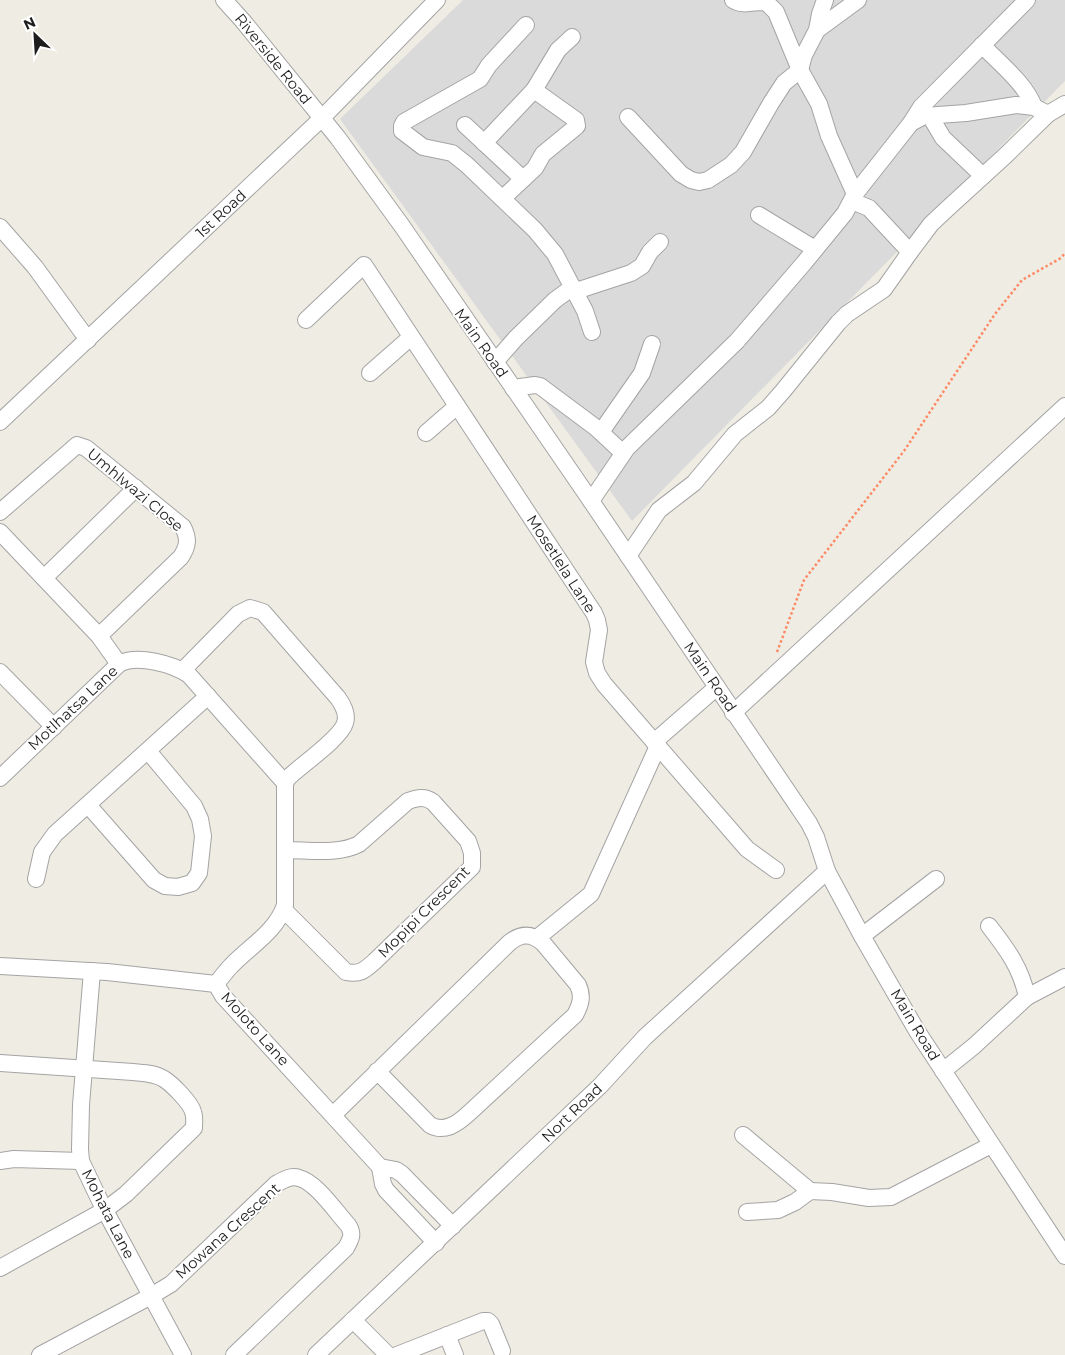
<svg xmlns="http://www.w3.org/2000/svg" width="1065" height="1355" viewBox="0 0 1065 1355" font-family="Montserrat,sans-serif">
<rect width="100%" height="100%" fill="#efece3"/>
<path fill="#dbdada" d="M463 0H1065V81L632 521 340 119Z"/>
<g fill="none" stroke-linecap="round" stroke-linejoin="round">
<defs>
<g id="minor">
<path d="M224 0 243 21 338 138 402 226 591 501 809 823 816 837 827 871 862 936 917 1031 1065 1256"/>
<path d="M733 0C744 7 754 1 766 2L776 12 800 70 819 104 829 136 855 194"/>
<path d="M526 25 489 65 480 79 404 122 402 126V131L423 147 452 153 467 165 535 230 555 254 585 311 592 332"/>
<path d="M817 30 858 0"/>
<path d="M982 45C998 62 1026 84 1034 107"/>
<path d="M930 116 943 138 983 176"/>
<path d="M628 117 681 174 691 180 699 182 708 180 731 165 743 152 771 103 784 83 800 70 804 55 817 30 820 14 825 0"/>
<path d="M911 123 921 107 931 97 1027 0"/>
<path d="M465 125 523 179"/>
<path d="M484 143 534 90 558 50 572 37"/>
<path d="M503 198 535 168 543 154 577 126 576 120 534 90"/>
<path d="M759 215 815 249"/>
<path d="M0 227 35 267 88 340"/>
<path d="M910 252 931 224 947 209 1006 155 1048 114 1065 104"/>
<path d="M306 320 364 265 594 613 597 620 599 630 594 662 597 673 604 684 747 849 776 870"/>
<path d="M495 362 516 338 555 300 566 292 582 289 631 273 642 266 650 252 660 242"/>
<path d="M370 373 411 337"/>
<path d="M513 388 535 385 540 386 595 427 623 453"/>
<path d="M0 422 321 119 437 0"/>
<path d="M601 432 642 373 652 344"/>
<path d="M426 433 457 406"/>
<path d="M591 501 627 448 737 341 804 263 845 213 855 194 911 123 924 116 966 113 1016 105 1034 107 1048 114"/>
<path d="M0 512 77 445 86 448 183 527C189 539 188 546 181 557L99 636"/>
<path d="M0 532 99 636 119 664"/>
<path d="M628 556 659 510 694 483 735 434 768 408 783 391 838 323 847 314 884 289 910 252 869 208 852 201"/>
<path d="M44 578 136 488"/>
<path d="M183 670 238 614 250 608 263 612 338 698C343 705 348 714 345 723 341 738 300 766 288 778L285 783"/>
<path d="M0 672 54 727"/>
<path d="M733 713 1065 406"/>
<path d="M654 742 717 687"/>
<path d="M0 778 119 664C137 654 173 664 189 675L285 783"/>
<path d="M88 805 154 880 165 886 178 887 192 883 199 873 203 836 200 819 194 806 148 751"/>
<path d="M36 879 42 852 55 834 208 696"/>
<path d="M284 910 346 972C360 975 365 970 375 961L472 867V853L468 841 433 802C424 796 418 798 408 801L359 844C338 855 309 850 285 850"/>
<path d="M989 926C1007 949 1021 968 1027 997"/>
<path d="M862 936 936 879"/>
<path d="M537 938 591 894 658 746"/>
<path d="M0 966 107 972 216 984"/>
<path d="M92 971 81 1105 80 1149 81 1161 101 1203 183 1355"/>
<path d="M216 984 223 996 380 1167"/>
<path d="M216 984C221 978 226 971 231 966 250 946 276 932 285 905V783"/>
<path d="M0 1063 133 1072C143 1073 155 1073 164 1079 172 1084 191 1103 193 1112 195 1117 194 1122 194 1128L126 1194 105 1210 0 1268"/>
<path d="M943 1071 974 1046 1027 997 1065 977"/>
<path d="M333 1115 509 943C521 933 531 933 543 943L578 985C583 996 581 1004 575 1015L468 1114C457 1124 444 1133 430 1125L377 1071"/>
<path d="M743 1135 810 1191"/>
<path d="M0 1161 14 1159 81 1161"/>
<path d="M380 1167 383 1184 386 1190 436 1243"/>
<path d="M380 1167 396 1170 402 1174 453 1226"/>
<path d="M747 1212 778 1210 795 1202 810 1191 832 1192 869 1198 891 1197 991 1145"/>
<path d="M353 1320 388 1355"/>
<path d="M447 1335 455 1355"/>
<path d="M40 1355 151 1296 171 1284 276 1184C283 1180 291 1175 299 1178 316 1182 336 1212 348 1225 354 1234 351 1239 346 1248L234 1355"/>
<path d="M316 1355 600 1086 645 1037 827 871"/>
<path d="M397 1355 483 1321H488L491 1324 502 1351"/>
</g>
</defs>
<use href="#minor" stroke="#a4a4a4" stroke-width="18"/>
<path stroke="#fd8a66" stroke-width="2.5" stroke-dasharray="2.5 2.5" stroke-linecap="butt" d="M777 652 804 580 904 451 995 314 1022 280 1061 258 1065 253"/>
<use href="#minor" stroke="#fff" stroke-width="16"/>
</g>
<g text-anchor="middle" stroke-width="4" stroke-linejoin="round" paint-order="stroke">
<g font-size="15" fill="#1d1d1d" stroke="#fff">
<text transform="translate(273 59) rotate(51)" y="5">Riverside Road</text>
<text transform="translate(221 214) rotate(-43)" y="5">1st Road</text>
<text transform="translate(481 343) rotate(55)" y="5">Main Road</text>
<text transform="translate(135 490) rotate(40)" y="5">Umhlwazi Close</text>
<text transform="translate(561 564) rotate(57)" y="5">Mosetlela Lane</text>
<text transform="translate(710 677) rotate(56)" y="5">Main Road</text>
<text transform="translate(73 708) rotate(-43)" y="5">Motlhatsa Lane</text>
<text transform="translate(424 912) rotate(-45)" y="5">Mopipi Crescent</text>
<text transform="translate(915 1025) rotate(59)" y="5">Main Road</text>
<text transform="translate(255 1029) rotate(48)" y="5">Moloto Lane</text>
<text transform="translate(572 1113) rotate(-44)" y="5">Nort Road</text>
<text transform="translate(108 1214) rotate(63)" y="5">Mohata Lane</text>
<text transform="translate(228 1231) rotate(-42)" y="5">Mowana Crescent</text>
</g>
</g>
<g transform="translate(35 35) rotate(335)" stroke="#ffffff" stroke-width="4" paint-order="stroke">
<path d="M0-4L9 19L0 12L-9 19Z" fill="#1d1d1d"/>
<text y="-8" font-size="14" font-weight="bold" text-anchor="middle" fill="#1d1d1d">N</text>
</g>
</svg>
